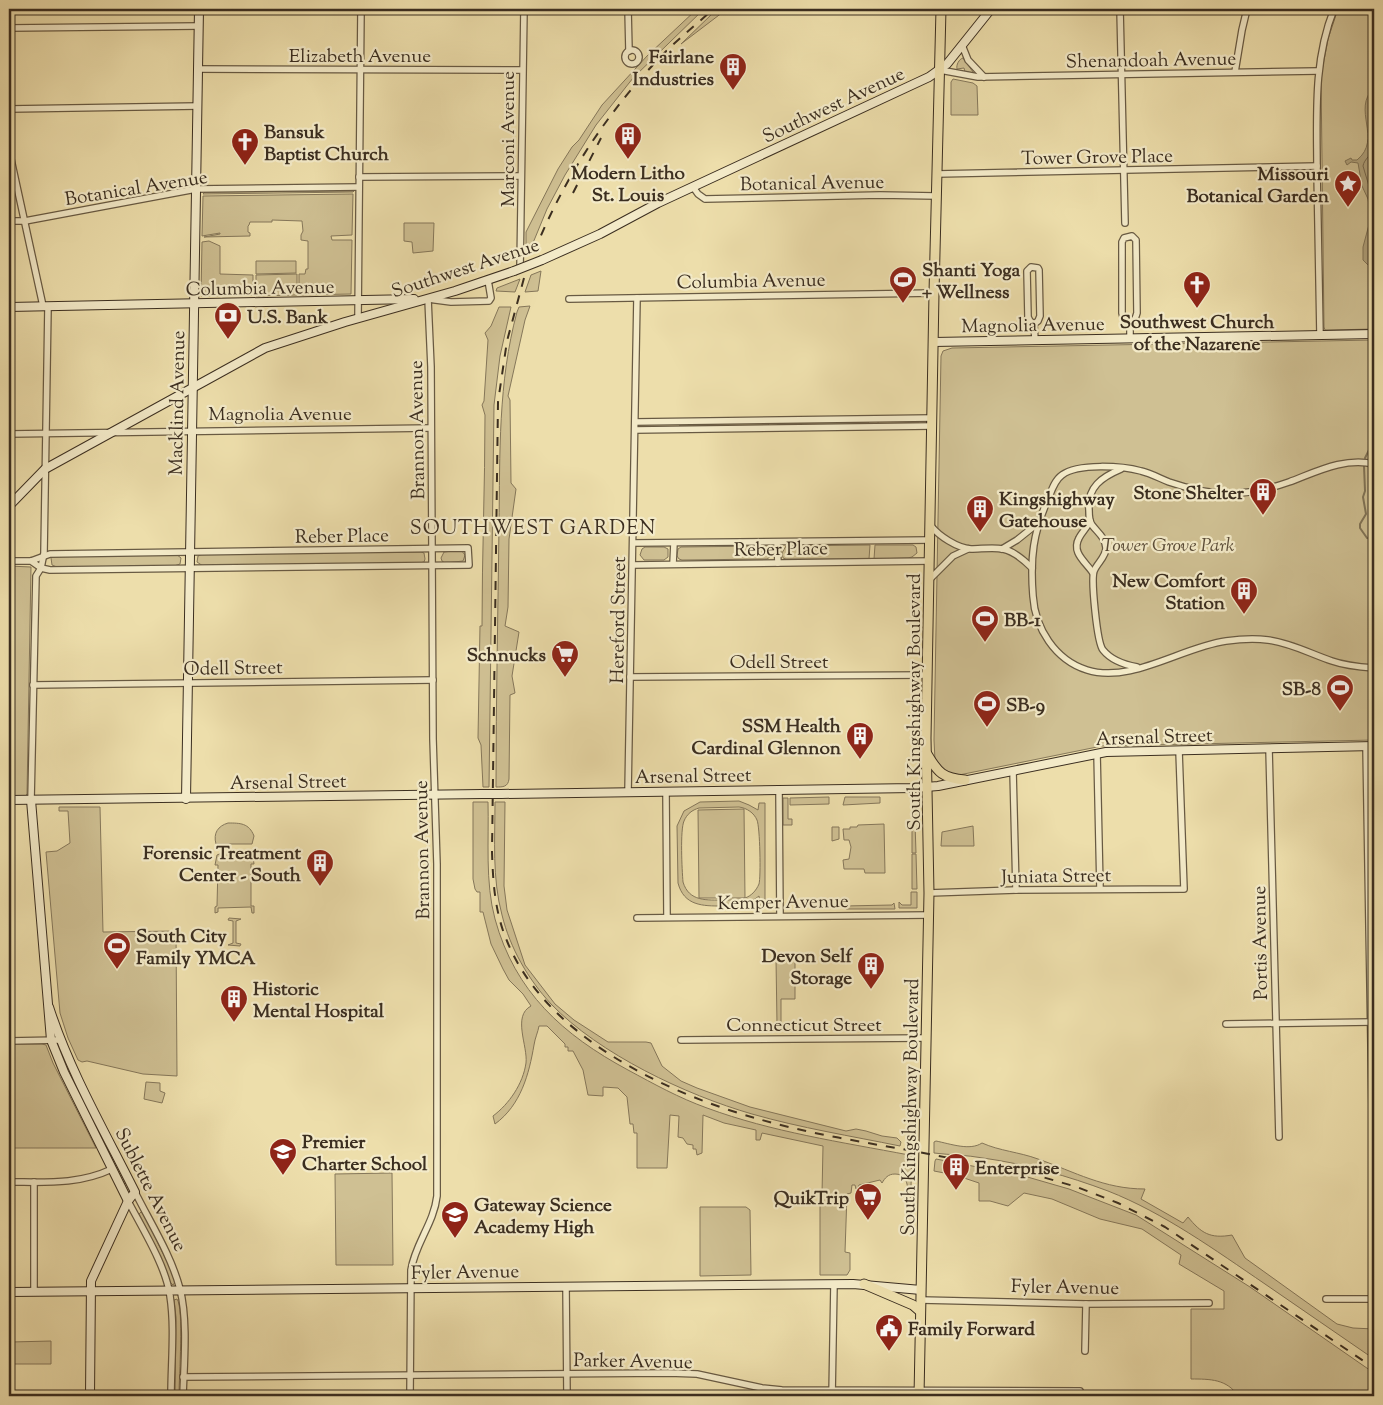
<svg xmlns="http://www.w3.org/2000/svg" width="1383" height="1405" viewBox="0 0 1383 1405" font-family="'Sorts Mill Goudy',serif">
<rect width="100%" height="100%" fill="#eddeab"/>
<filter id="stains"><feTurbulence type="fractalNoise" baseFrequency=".004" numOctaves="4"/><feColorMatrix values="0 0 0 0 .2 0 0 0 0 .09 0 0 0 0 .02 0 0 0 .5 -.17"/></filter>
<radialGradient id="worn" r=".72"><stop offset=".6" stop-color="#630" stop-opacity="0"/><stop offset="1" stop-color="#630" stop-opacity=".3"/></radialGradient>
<g fill="#cfc093" stroke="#85775a" fill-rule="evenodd">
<path d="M697 9H704L633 78 596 125 565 175 547 209 528 255H526V232L558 169 572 147 579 140 602 105 647 56Z"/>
<path d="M717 9H727L681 44 714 12Z"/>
<path d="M1338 9H1374V329L1329 330H1325L1324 327 1321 76 1328 39Z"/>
<path d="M963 58 973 72V73L965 72 964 68 957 69C956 65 959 59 963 58Z"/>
<path d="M953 79 973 83 977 86 978 115H951V82Z"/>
<path d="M354 191 353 192 203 194 205 192Z"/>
<path d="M353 194 352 235 331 236 332 240H352L351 294 299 295V274H305L306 269H308V241L301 240V235L303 231 302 221 272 220V222H250L249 225 248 226V232L250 233V236L204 237 220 234V233L202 236 203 196Z"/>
<path d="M404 223H434L433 251 413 253 412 242 404 241Z"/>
<path d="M209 241 220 246V274L253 275V295L201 296 202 242Z"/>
<path d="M256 261H296V273L256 274Z"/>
<path d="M541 271 538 291 525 292 531 275Z"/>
<path d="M297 274V295L256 296V275Z"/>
<path d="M520 279 515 292 496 291 497 288Z"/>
<path d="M530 306 525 320 508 396 510 400 511 483 516 489 509 539 508 607 505 626 519 632 512 676 515 693 510 695 509 779C508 787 503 787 496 787 496 700 498 613 499 526 500 454 498 382 517 312L519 307Z"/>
<path d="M499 307H511L500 356 494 405 489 787H483L481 745 478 738 480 626H482C482 555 485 485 485 415L482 405 484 401 488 340 485 333 491 326Z"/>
<path d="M1374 340V740L1102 746 959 775 945 773 935 760 934 740 941 356 943 351 952 348Z"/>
<path d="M879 421H918L919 422 877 424Z"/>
<path d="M868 422 869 423 868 424 778 425 777 424Z"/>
<path d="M768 423 769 424 768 425 681 426 679 425Z"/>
<path d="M870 545 869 559H786L783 558 782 553 786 546Z"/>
<path d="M875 545H913L916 547 917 553 912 557 908 558 874 559Z"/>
<path d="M768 546 772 552 770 557 767 559 682 560 679 559 677 556 678 549 681 547Z"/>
<path d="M645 547H664L668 549V557L664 560H644L640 555 642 549Z"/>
<path d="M461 550 465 555 463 561 445 563 442 561 441 558 444 552Z"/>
<path d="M421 552 424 553 425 559 424 562 419 563 203 566 197 562 198 556 204 553Z"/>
<path d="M176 554 181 558 180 564 174 566 57 567 52 565 51 558 53 556Z"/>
<path d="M9 566 31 567 27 794 25 796H9Z"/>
<path d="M829 797V804L790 805V798Z"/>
<path d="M845 797H880V803L843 805Z"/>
<path d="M783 798H788V819H792V825H783Z"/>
<path d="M739 801 749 805 758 810 759 803H765V907H760L759 896C747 906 736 906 722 906 703 906 684 906 678 883L677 826 684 811 700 802ZM739 807C747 808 754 813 757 820 760 827 761 877 759 884 756 891 751 896 745 898L744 809 698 810 699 898H745C738 900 731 900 724 900 707 900 689 902 683 882 682 870 680 830 684 821 687 814 692 810 699 808Z"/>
<path d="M473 802H488C489 840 485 882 495 919 515 992 563 1035 628 1070 654 1084 679 1098 707 1108 772 1132 841 1142 909 1155L912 1157 910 1215H907V1212C907 1200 913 1174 895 1174 888 1174 885 1178 882 1183L880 1180 859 1185 858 1189H856L855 1185H852L851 1193 847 1194 845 1252 850 1253V1270L847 1275H820V1194H822L823 1146 762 1133 760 1140H756V1130L724 1123 703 1115 702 1153 697 1155 696 1149H693V1145L687 1144 683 1138 678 1137 679 1116 670 1115 667 1168H637V1133H634L633 1124H630L627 1097 618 1088 603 1087V1096L588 1095 583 1070 573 1051H568V1047H565V1044L547 1026H539C538 1032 535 1038 534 1045 529 1074 521 1105 495 1124L493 1116C509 1104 523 1084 526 1063 528 1046 512 1016 531 1006L523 994 509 980 503 969 491 944 483 912H480V892H477L475 889 473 879Z"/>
<path d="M495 802H505L504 886 507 910 525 965 555 1004 574 1020 608 1042H646L651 1043 662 1066 681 1081 697 1088 750 1107 846 1131 856 1129 866 1131 882 1136 897 1138 901 1142 900 1146C851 1136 801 1128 752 1114 686 1095 599 1054 551 1004 528 979 510 948 502 915 492 878 495 839 495 802Z"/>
<path d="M59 807H100L103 932 176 931 177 1076 143 1074 87 1061 82 1062 78 1060 68 1038 60 1013 46 852 57 851 70 843 68 811H59Z"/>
<path d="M912 822 915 823 916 853H912Z"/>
<path d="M228 823C240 823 249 823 254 836L252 844H216C213 833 218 826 228 823Z"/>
<path d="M884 824 885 873H865L864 869H844L843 860 849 859 851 847 849 840H844L843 829H850V827H857L858 825Z"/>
<path d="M973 826 974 846H941L942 832Z"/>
<path d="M832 827H839V839L832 841Z"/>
<path d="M222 853H246L253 857 254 864H251V906H254V913H252L251 907 218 908V912L215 913V907L217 906 218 865H215L217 855Z"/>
<path d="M912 854H916L917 889H912Z"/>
<path d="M911 892H917V908H899V902L902 905H911Z"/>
<path d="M894 903 895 909H846L844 906 892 905Z"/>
<path d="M229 918 241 919 236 921V943L241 944 240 946 228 945 233 943V921L228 920Z"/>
<path d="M776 959 795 960V999H781V1022L777 1024Z"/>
<path d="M9 1044H42L46 1045 53 1063 96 1148H9Z"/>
<path d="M146 1082 160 1083V1091L165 1093 162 1103 144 1099Z"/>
<path d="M95 1119 127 1181V1184L123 1183 92 1121Z"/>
<path d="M936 1141C951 1144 970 1151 982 1143 1000 1151 1019 1152 1038 1159 1075 1172 1104 1189 1145 1189L1141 1199 1183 1223 1188 1217C1201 1233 1210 1239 1232 1235L1245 1258 1337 1324 1353 1328 1374 1329V1359C1338 1334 1301 1309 1265 1284 1215 1250 1164 1213 1108 1191 1068 1176 1026 1164 983 1158 967 1155 950 1155 934 1153V1142Z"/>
<path d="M936 1159 1024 1176 1069 1189 1136 1215 1250 1287 1374 1373V1396H1238C1227 1379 1210 1379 1191 1379V1309H1224V1291L1179 1264 1181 1255 1142 1229 1100 1219 1052 1199 1024 1193 1008 1206 990 1201H979V1183L955 1175 934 1171 935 1161Z"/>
<path d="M392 1173 393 1265H336L335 1174Z"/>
<path d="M700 1207H746L750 1210 751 1275 700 1276Z"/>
<path d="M141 1212 144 1214 171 1270 175 1282 173 1285 170 1282 164 1265 140 1216 139 1214Z"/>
<path d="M9 1299H11V1342L51 1341V1364H9Z"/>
<path d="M177 1299C184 1308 179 1378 179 1394L177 1396 175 1392 176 1317 174 1300Z"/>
</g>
<path fill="#b0a27c" stroke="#817457" d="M1374 88V284L1369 266 1363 260V247L1371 217 1368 199 1362 186 1358 163 1351 162 1347 165 1345 161 1351 158 1352 160H1357C1383 139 1351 109 1374 88Z"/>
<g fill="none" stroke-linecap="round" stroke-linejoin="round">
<path stroke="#76684e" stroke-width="1" d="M1374 147C1372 155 1364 159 1363 166L1374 203"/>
<g stroke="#817457" stroke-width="2">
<path d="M1365 458 1374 440"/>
<path d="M1364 466 1365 491 1363 497 1366 514 1360 524V528L1367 538 1372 539C1371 548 1366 552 1374 561"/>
</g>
<defs>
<g id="street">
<path d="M628 9 629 51"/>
<path d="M1120 9 1125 223"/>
<path d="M9 28 199 26"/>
<path d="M962 45 968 60 984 77"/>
<circle cx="632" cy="57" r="7"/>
<path d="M198 69 522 70"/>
<path d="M940 70 978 77 1318 71"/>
<path d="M1235 72 1242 30 1247 9"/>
<path d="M9 109 198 106"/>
<path d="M9 150 43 306"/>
<path d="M937 174 1317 166"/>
<path d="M359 177 520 176"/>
<path d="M693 187 698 194 705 199 880 195 936 196"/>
<path d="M9 221H25L196 189 359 187"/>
<path d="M520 269 524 9"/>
<path d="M569 299 934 293"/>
<path d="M358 318 361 9"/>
<path d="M1130 323 1123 317 1122 313V242L1124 238 1132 236 1136 240 1137 313 1135 319 1130 323V338"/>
<path d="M1034 324 1030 321 1028 317 1027 271 1031 267 1038 268 1039 270 1040 316 1038 321 1034 324 1035 340"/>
<path d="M1320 335C1319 280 1318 226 1317 171 1317 116 1313 61 1334 9"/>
<path d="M635 422 932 418"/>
<path d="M635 430 932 426"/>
<path d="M9 434 431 428"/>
<path d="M1374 464C1344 457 1316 472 1289 482 1272 488 1256 492 1239 493 1214 495 1192 490 1169 482 1159 478 1150 473 1141 471 1122 466 1078 463 1062 475 1055 480 1052 489 1049 497 1033 532 1030 558 1033 596 1035 628 1055 660 1087 670 1131 684 1182 647 1226 641 1240 639 1254 638 1268 640 1291 643 1311 654 1332 661 1346 666 1360 667 1374 668"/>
<path d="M1121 469C1102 477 1087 487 1089 510 1089 516 1089 521 1092 525 1098 533 1105 537 1106 548 1106 557 1097 563 1094 571 1091 580 1097 643 1103 650 1111 660 1126 665 1137 667"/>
<path d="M1090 521C1087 528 1082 532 1079 538 1071 553 1086 562 1093 573"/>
<path d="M931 526C939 536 957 548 971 549 981 549 993 547 1003 549 1014 551 1024 560 1032 568"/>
<path d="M777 542 778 563"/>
<path d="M633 543 930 540"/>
<path d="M1002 549 1017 540 1037 524"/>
<path d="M9 561H31L50 554 468 548 469 565 50 570 41 568 31 561"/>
<path d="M673 564 674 543"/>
<path d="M633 565 930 561"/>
<path d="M929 580 953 556 968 549"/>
<path d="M630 677 928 675"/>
<path d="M33 685 433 680"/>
<path d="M1366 747 1374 1223"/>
<path d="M1269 749 1279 1137"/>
<path d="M1097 753 1100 889"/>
<path d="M1013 771 1016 890"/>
<path d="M779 791 780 916"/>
<path d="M628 792 637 298"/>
<path d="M666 792 667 917"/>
<path d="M31 800 36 576 41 568 44 553 48 307"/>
<path d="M929 893 1016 890 1184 889 1179 751"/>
<path d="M637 918 929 915"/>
<path d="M1226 1024 1372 1022"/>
<path d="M681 1040 927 1038"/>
<path d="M9 1041 60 1040"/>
<path d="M9 1182C45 1182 78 1185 112 1169"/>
<path d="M34 1182V1292"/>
<path d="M135 1192C151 1224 171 1255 180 1289 188 1320 184 1364 183 1396"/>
<path d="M128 1201C142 1228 166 1266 170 1296 175 1328 171 1363 171 1396"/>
<path d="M566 1286 567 1396"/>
<path d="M1326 1299H1374"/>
<path d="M921 1300 1086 1304 1209 1303"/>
<path d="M1085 1351 1086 1304"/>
<path d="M183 1377 669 1373 697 1374 762 1388 782 1390 1080 1391"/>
<path d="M410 1396 411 1270C415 1244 434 1223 437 1196V864L433 739 431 367 428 299 451 302 489 301 491 298 488 280"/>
<path d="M832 1396 834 1284"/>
</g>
<g id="secondary">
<path d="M542 260 600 234 658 203 929 77 947 64 991 9"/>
<path d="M9 307 414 299"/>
<path d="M933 342 1374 334"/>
<path d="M9 506 45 469 265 348 345 322 455 291 514 271"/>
<path d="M501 794 914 788 938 786 1106 752 1374 746"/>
<path d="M186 799 199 9"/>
<path d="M9 800 482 794"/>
<path d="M31 800 51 1040 64 1072 128 1201"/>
<path d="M49 1007C70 1072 105 1132 135 1192L128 1201 91 1281 90 1396"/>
<path d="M9 1292 853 1284 921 1290"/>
</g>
<g id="primary">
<path d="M927 754C938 773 943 778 965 780"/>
<path d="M864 1284 913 1305 920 1311"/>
<path d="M919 1396 929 893 926 738 934 293 941 9"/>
</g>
</defs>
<use href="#street" stroke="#685a43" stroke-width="8"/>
<use href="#secondary" stroke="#3b2e20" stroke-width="10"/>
<use href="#primary" stroke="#3b2e20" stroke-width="11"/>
<use href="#street" stroke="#f3eac8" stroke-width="5.5"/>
<use href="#secondary" stroke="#f3eac8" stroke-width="8"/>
<use href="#primary" stroke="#eddeab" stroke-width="9"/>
<g stroke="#3b2e20" stroke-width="2" stroke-dasharray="9 9" stroke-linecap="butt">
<path d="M573 193 601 138"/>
<path d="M534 252C562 183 601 121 652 66 670 45 693 28 713 9"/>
<path d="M524 278 507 341 498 402 492 852C493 883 495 913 507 941 546 1037 667 1094 762 1120 811 1134 863 1142 913 1151 955 1159 997 1167 1039 1176L1077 1187 1118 1203 1165 1227 1374 1368"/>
</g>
<defs>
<g id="secondary-bridge">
<path d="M514 271 542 260"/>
<path d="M482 794H501"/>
</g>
</defs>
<use href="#secondary-bridge" stroke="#3b2e20" stroke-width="10" stroke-linecap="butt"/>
<use href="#secondary-bridge" stroke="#f3eac8" stroke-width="8"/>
</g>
<defs>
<symbol id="building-pin" viewBox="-11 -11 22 30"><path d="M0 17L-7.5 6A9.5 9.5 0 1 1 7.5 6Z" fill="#8f2418" stroke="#f3eac8"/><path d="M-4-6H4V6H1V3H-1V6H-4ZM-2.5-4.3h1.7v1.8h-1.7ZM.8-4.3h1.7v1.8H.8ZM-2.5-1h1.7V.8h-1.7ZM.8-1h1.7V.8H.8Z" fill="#fff"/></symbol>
<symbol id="church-pin" viewBox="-11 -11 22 30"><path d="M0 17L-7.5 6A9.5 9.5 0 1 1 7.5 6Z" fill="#8f2418" stroke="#f3eac8"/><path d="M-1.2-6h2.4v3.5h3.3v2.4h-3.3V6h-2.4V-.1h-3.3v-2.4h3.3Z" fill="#fff"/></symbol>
<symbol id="sight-pin" viewBox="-11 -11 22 30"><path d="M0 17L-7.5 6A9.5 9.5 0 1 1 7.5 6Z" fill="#8f2418" stroke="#f3eac8"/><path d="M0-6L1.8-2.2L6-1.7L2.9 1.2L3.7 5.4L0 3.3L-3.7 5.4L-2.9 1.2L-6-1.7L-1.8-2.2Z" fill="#fff"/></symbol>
<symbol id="stadium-pin" viewBox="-11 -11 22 30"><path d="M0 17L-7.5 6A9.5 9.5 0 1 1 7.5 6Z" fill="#8f2418" stroke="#f3eac8"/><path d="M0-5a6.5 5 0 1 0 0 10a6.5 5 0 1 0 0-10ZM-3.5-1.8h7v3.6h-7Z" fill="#fff"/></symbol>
<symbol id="bank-pin" viewBox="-11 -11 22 30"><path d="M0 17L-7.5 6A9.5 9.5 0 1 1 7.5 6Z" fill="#8f2418" stroke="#f3eac8"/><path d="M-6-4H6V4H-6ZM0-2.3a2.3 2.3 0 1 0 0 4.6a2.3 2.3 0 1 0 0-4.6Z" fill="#fff"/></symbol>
<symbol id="supermarket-pin" viewBox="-11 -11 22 30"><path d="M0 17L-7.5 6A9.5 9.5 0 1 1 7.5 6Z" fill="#8f2418" stroke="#f3eac8"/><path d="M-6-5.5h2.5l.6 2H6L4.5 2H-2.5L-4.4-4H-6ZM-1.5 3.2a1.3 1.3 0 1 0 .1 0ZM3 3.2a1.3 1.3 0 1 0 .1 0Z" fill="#fff"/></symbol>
<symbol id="school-pin" viewBox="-11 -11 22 30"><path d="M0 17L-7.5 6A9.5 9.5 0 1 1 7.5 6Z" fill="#8f2418" stroke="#f3eac8"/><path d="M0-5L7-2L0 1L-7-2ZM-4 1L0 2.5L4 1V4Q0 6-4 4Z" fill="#fff"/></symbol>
<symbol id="civic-pin" viewBox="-11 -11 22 30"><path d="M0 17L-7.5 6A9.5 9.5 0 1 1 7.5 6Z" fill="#8f2418" stroke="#f3eac8"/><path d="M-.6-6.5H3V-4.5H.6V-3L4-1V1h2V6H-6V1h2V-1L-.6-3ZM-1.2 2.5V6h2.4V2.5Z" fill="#fff"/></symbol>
</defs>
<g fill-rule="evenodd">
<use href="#building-pin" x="717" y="51" width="32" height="43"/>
<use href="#building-pin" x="612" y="120" width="32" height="43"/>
<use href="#church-pin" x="229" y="126" width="32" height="43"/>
<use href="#sight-pin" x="1332" y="168" width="32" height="43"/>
<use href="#stadium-pin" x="887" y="264" width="32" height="43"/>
<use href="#church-pin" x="1181" y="269" width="32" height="43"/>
<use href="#bank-pin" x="212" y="300" width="32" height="43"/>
<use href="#building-pin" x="1247" y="476" width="32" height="43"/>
<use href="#building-pin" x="964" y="493" width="32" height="43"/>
<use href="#building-pin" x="1228" y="575" width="32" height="43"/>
<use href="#stadium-pin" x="969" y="603" width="32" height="43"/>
<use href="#supermarket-pin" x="549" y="638" width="32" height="43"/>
<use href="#stadium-pin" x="1324" y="672" width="32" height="43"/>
<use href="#stadium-pin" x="971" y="688" width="32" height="43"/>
<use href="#building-pin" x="844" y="720" width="32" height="43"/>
<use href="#building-pin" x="304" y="847" width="32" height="43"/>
<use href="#stadium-pin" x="101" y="930" width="32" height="43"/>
<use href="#building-pin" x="855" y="950" width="32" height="43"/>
<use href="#building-pin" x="218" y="983" width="32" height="43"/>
<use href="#school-pin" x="267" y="1136" width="32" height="43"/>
<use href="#building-pin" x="940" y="1151" width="32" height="43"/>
<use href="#supermarket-pin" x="852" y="1181" width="32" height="43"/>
<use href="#school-pin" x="439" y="1199" width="32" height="43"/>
<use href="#civic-pin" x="873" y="1312" width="32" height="43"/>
</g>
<g text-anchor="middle" stroke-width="4.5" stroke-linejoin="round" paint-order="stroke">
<g font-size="19" fill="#3b2e20" stroke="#f3eac8">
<text x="360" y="62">Elizabeth Avenue</text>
<text transform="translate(1151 59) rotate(-1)" y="7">Shenandoah Avenue</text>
<text transform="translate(833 104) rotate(-25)" y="7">Southwest Avenue</text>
<text transform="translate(507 139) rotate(-90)" y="7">Marconi Avenue</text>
<text transform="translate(1097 156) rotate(-1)" y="7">Tower Grove Place</text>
<text transform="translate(812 182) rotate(-1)" y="7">Botanical Avenue</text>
<text transform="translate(136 187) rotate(-9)" y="7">Botanical Avenue</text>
<text transform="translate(465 267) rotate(-18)" y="7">Southwest Avenue</text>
<text transform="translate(751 280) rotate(-1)" y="7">Columbia Avenue</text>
<text transform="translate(260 287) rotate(-1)" y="7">Columbia Avenue</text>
<text transform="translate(1033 324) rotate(-1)" y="7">Magnolia Avenue</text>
<text transform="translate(176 403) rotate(-89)" y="7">Macklind Avenue</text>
<text x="280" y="420">Magnolia Avenue</text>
<text transform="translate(416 430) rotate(-91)" y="7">Brannon Avenue</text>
<text transform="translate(342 535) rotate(-1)" y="7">Reber Place</text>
<text transform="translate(781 548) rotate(-1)" y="7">Reber Place</text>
<text transform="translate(617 620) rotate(-89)" y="7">Hereford Street</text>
<text x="779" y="668">Odell Street</text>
<text transform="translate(233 667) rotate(-1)" y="7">Odell Street</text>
<text transform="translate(913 702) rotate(-90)" y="7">South Kingshighway Boulevard</text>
<text transform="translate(1154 736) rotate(-2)" y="7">Arsenal Street</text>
<text transform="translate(693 775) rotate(-1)" y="7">Arsenal Street</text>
<text transform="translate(288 781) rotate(-1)" y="7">Arsenal Street</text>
<text transform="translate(421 850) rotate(-91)" y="7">Brannon Avenue</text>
<text transform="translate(1056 875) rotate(-1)" y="7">Juniata Street</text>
<text transform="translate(783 901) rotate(-1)" y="7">Kemper Avenue</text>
<text transform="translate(1259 943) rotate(-91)" y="7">Portis Avenue</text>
<text x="804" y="1031">Connecticut Street</text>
<text transform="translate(909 1107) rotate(-89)" y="7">South Kingshighway Boulevard</text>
<text transform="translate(152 1189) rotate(63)" y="7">Sublette Avenue</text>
<text transform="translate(465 1271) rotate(-1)" y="7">Fyler Avenue</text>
<text transform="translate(1065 1286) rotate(1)" y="7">Fyler Avenue</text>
<text transform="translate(633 1360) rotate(1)" y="7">Parker Avenue</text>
</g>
<g font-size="19" font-weight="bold" fill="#3b2e20" stroke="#f3eac8" text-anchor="start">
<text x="714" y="63" text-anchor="end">Fairlane<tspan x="714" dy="22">Industries</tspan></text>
<text x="264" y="138">Bansuk<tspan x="264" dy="22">Baptist Church</tspan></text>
<text x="628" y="179" text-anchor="middle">Modern Litho<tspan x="628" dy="22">St. Louis</tspan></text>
<text x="1329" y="180" text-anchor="end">Missouri<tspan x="1329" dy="22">Botanical Garden</tspan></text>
<text x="922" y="276">Shanti Yoga<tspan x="922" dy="22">+ Wellness</tspan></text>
<text x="247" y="323">U.S. Bank</text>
<text x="1197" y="328" text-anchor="middle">Southwest Church<tspan x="1197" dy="22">of the Nazarene</tspan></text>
<text x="1244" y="499" text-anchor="end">Stone Shelter</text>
<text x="999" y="505">Kingshighway<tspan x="999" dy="22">Gatehouse</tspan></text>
<text x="1225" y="587" text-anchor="end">New Comfort<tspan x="1225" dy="22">Station</tspan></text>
<text x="1004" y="626">BB-1</text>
<text x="546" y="661" text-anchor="end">Schnucks</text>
<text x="1321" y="695" text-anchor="end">SB-8</text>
<text x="1006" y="711">SB-9</text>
<text x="841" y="732" text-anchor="end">SSM Health<tspan x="841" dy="22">Cardinal Glennon</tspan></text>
<text x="301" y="859" text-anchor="end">Forensic Treatment<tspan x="301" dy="22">Center - South</tspan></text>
<text x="136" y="942">South City<tspan x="136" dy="22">Family YMCA</tspan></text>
<text x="852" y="962" text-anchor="end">Devon Self<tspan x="852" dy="22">Storage</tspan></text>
<text x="253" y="995">Historic<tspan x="253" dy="22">Mental Hospital</tspan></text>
<text x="302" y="1148">Premier<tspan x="302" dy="22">Charter School</tspan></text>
<text x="975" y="1174">Enterprise</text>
<text x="849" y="1204" text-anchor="end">QuikTrip</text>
<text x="474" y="1211">Gateway Science<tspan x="474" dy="22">Academy High</tspan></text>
<text x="908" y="1335">Family Forward</text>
</g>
<g font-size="19" font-style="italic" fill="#594b37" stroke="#f3eac8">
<text x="1168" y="551">Tower Grove Park</text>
</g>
<g font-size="20" letter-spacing="1" fill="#3b2e20" stroke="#f3eac8">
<text x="533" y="534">SOUTHWEST GARDEN</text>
</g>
</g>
<rect width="1383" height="1405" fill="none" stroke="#eddeab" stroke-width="30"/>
<rect x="10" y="10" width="1363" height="1385" fill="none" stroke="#3b2e20" stroke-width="2.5"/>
<rect x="15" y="15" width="1353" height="1375" fill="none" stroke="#3b2e20"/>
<rect width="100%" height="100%" filter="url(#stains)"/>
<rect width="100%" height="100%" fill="url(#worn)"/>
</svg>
